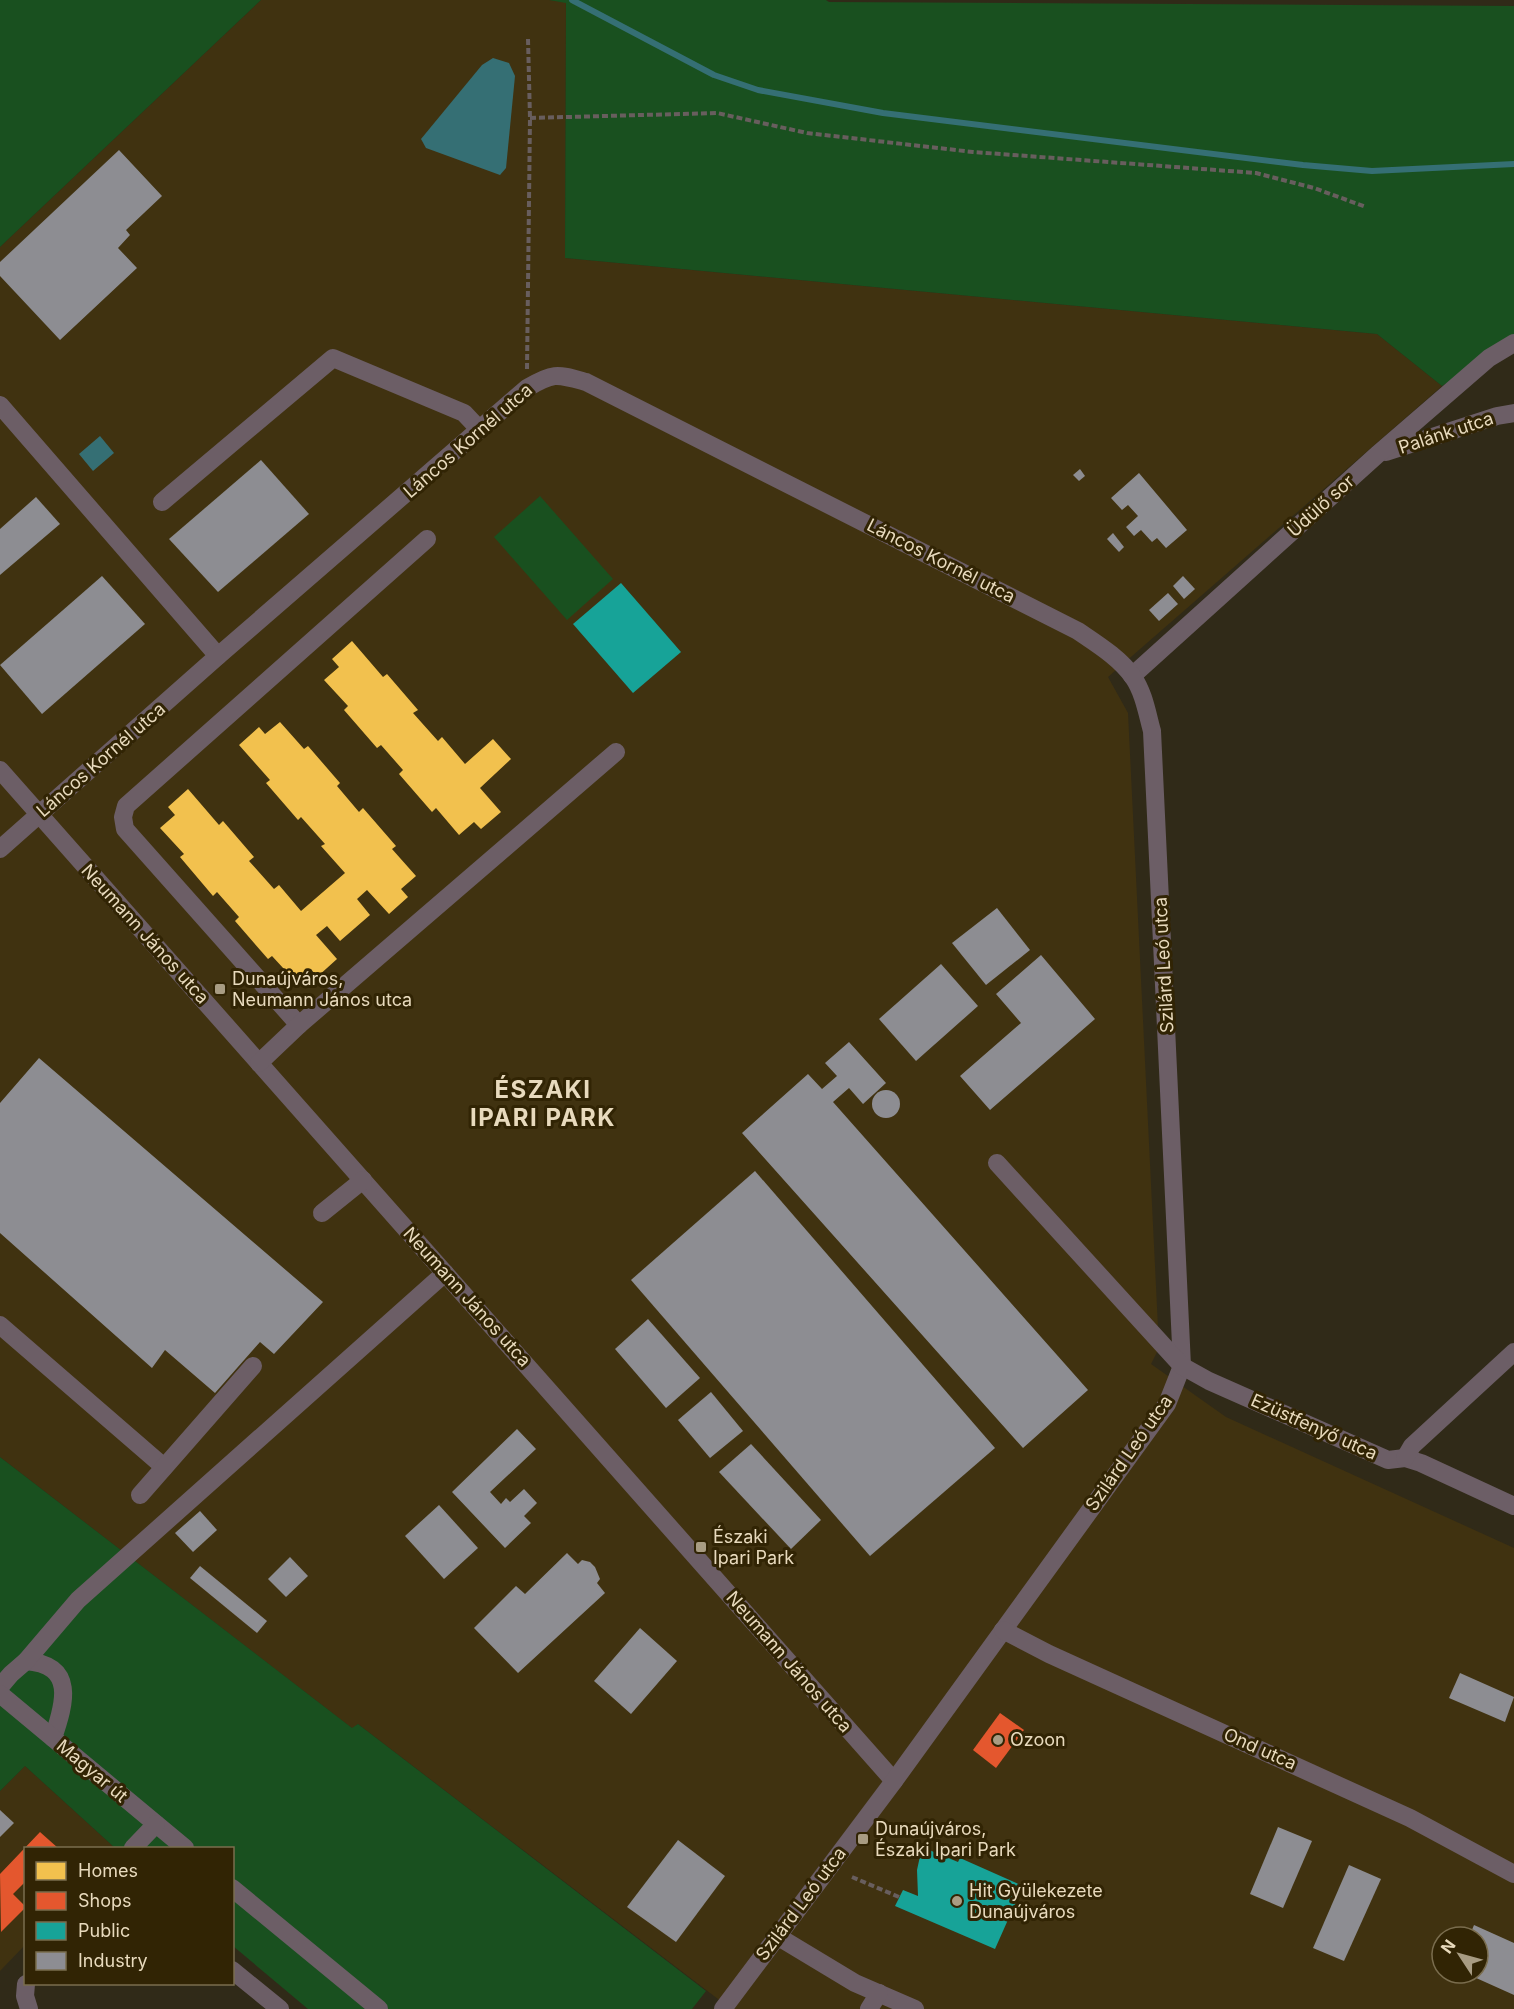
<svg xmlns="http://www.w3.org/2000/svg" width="1514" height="2009" viewBox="0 0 1514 2009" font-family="Inter,sans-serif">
<rect width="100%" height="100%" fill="#302a18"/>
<g fill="#403210" fill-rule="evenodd">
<path d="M261 0H549L566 2 565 258 1377 334 1442 386 1108 677 1128 713 1159 1348 1151 1364 1226 1417 1514 1548V2009H731L358 1724 353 1729 0 1457V247ZM1442 1937H1478V1973H1442Z"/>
<path d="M25 1766 115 1848H26L25 1945 0 1971V1791Z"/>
</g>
<g fill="#19501f">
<path d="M0 0H261L0 247Z"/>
<path d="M549 0H826L829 2 1514 6V340L1442 386 1377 334 565 258 566 3Z"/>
<path d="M540 496 613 579 567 620 494 537Z"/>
<path d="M0 1457 352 1728 358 1724 706 1991 692 2009H308L233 1946 232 1848H115L25 1766 0 1791Z"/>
</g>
<g fill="#356f74">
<path d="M493 58 509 63 515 76 506 168 500 175 426 148 421 139 482 65Z"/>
<path d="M100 436 114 453 93 471 79 454Z"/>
</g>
<g fill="#f2c14e">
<path d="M352 641 383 677 387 674 418 710 413 713 438 741 442 737 465 764 493 739 511 759 480 788 501 812 481 829 474 822 459 835 436 808 432 812 399 774 403 770 381 745 377 748 344 710 348 706 324 680 339 667 332 659Z"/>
<path d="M280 722 304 749 308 746 340 783 337 786 359 812 363 808 396 846 392 849 416 876 401 889 408 897 389 914 367 890 357 899 370 915 340 941 327 926 316 935 337 959 317 977 311 969 296 982 272 956 268 959 235 921 239 917 217 892 213 896 180 857 184 854 160 828 175 815 168 807 188 789 219 825 223 821 254 857 249 861 274 889 279 885 301 911 345 873 321 846 325 844 301 817 298 820 266 783 270 780 239 745 259 727 265 734Z"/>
</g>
<g fill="#e4572e">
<path d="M1000 1713 1024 1730 996 1768 973 1750Z"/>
<path d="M40 1832 58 1848H26V1881L13 1894 26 1907 1 1932 0 1874Z"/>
</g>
<g fill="#17a398">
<path d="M621 583 681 652 633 693 573 624Z"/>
<path d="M922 1847 958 1862 960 1858 1023 1886 995 1949 895 1906 903 1890 918 1896 917 1870Z"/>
</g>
<g fill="#8d8d92">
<path d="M119 150 162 196 126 230 130 235 118 248 137 268 60 340 0 276V262Z"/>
<path d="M261 460 309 514 218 592 169 539Z"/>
<path d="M1080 469 1085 476 1079 481 1073 475Z"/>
<path d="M1139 473 1187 530 1166 548 1157 538 1152 542 1141 530 1134 536 1126 527 1138 516 1128 505 1122 510 1111 498Z"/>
<path d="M36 497 60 524 0 575V529Z"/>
<path d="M1113 533 1124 547 1119 552 1107 539Z"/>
<path d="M102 576 145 624 42 714 0 665Z"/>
<path d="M1183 576 1195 589 1184 599 1173 586Z"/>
<path d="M1168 593 1178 604 1159 621 1149 610Z"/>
<path d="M997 908 1030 950 986 985 952 943Z"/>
<path d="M1041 955 1095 1019 990 1110 960 1076 1021 1023 996 994Z"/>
<path d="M941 964 978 1006 916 1061 879 1019Z"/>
<path d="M849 1042 886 1083 863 1104 849 1088 833 1102 1088 1390 1023 1448 742 1133 808 1074 822 1089 837 1076 825 1063Z"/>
<path d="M39 1058 323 1302 274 1354 260 1342 215 1393 165 1350 152 1368 0 1233V1103Z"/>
<circle cx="886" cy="1104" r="14"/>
<path d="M755 1171 995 1448 870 1556 631 1280Z"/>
<path d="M648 1319 700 1378 666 1408 615 1349Z"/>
<path d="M711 1392 743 1431 710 1458 678 1420Z"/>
<path d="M517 1429 536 1449 490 1492 501 1504 506 1498 510 1502 524 1489 537 1503 524 1516 531 1523 505 1548 452 1492Z"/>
<path d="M751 1444 821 1520 791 1549 719 1472Z"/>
<path d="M439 1505 478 1548 444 1579 405 1536Z"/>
<path d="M200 1511 217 1530 193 1552 175 1533Z"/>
<path d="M567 1553 578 1564 582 1560 590 1562 595 1567 600 1579 597 1583 605 1593 518 1673 474 1628 516 1586 525 1594Z"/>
<path d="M290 1557 308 1576 286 1597 268 1579Z"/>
<path d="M200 1566 267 1621 257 1633 190 1578Z"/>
<path d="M640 1628 677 1661 631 1714 594 1681Z"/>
<path d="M1460 1673 1514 1697 1505 1722 1449 1698Z"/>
<path d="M0 1810 14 1823 0 1837Z"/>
<path d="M1278 1827 1312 1841 1283 1908 1250 1894Z"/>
<path d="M678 1840 725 1876 676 1942 627 1907Z"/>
<path d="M1349 1865 1381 1879 1344 1961 1313 1948Z"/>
<path d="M1474 1925 1514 1943V1995L1465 1973H1478V1937H1469Z"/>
</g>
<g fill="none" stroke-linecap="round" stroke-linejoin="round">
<path stroke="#356f74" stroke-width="6" d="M572 0 714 75 758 90 883 113 1303 165 1372 171 1514 164"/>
<g stroke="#685e5e" stroke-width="4" stroke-dasharray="6 3" stroke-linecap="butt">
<path d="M530 118 717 113 807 133 973 152 1256 173 1314 188 1366 207"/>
<path d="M527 369 530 118 528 39"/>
<path d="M852 1877 899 1897"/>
</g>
<g stroke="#6c5e66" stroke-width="18">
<path d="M0 405 218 656"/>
<path d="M1386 452 1497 416 1514 413"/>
<path d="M162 502 333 358 464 413 480 430"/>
<path d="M1132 676 1378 454 1489 358 1514 343"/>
<path d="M0 770 894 1781"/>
<path d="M0 849 218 656 527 388C554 372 557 374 586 382L1078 631C1097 644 1120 658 1133 677 1144 693 1147 713 1152 731L1182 1366 1167 1404 894 1781 723 2009"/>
<path d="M299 1025 125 829 123 817 126 806 427 539"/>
<path d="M259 1063 299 1025 616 752"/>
<path d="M997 1163 1182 1366 1209 1381 1388 1460 1405 1458 1421 1463 1514 1506"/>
<path d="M322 1213 363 1180"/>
<path d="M0 1325 164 1467"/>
<path d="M1405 1458 1412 1446 1514 1352"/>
<path d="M140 1495 253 1366"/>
<path d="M1003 1630 1049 1654 1410 1818 1514 1874"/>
<path d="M26 1661C76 1665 65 1703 53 1738"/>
<path d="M0 1687 11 1674 26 1661 78 1600 445 1273"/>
<path d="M0 1694 185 1848"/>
<path d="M133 1848 156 1824"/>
<path d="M232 1888 379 2009"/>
<path d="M777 1936 855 1983 915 2009"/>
<path d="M232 1970 280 2009"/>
<path d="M26 1984 25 1996 29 2009"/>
<path d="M869 2009 879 1993"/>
</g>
</g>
<g fill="#a89c83" stroke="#312404" stroke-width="2">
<rect x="214" y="983" width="12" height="12" rx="3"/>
<rect x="695" y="1541" width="12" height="12" rx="3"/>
<circle cx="998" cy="1740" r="6"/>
<rect x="857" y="1833" width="12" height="12" rx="3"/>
<circle cx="957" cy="1901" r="6"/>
</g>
<g text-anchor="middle" stroke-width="6" stroke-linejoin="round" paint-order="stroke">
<g font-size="18" fill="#e8dabd" stroke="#312404">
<text transform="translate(1446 433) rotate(-18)" y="6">Palánk utca</text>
<text transform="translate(468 441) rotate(-41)" y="6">Láncos Kornél utca</text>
<text transform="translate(1321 506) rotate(-42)" y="6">Üdülő sor</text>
<text transform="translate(941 561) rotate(27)" y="6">Láncos Kornél utca</text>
<text transform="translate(101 760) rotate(-41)" y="6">Láncos Kornél utca</text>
<text transform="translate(145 934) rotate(48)" y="6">Neumann János utca</text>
<text transform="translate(1164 965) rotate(-93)" y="6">Szilárd Leó utca</text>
<text transform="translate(467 1297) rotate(48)" y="6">Neumann János utca</text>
<text transform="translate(1314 1427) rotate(24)" y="6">Ezüstfenyő utca</text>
<text transform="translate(1129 1453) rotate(-55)" y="6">Szilárd Leó utca</text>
<text transform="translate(789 1662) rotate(49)" y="6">Neumann János utca</text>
<text transform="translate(1260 1749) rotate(24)" y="6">Ond utca</text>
<text transform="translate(92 1771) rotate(40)" y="6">Magyar út</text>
<text transform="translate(801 1904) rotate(-53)" y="6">Szilárd Leó utca</text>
</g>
<g font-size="18" fill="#e8dabd" stroke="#312404" text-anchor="start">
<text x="232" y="985">Dunaújváros,<tspan x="232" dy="21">Neumann János utca</tspan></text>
<text x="713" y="1543">Északi<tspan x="713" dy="21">Ipari Park</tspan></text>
<text x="1010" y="1746">Ozoon</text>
<text x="875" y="1835">Dunaújváros,<tspan x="875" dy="21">Északi Ipari Park</tspan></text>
<text x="969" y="1897">Hit Gyülekezete<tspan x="969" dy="21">Dunaújváros</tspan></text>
</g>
<g font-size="24" font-weight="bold" letter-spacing="1.5" fill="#e8dabd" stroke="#312404">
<text x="543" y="1098">ÉSZAKI<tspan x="543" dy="28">IPARI PARK</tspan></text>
</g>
</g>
<rect x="24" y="1847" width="210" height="138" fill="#312404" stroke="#7a6d4e" stroke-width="1.5"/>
<rect x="36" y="1862" width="30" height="18" fill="#f2c14e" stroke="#7a6d4e" stroke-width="1.5"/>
<text x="78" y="1877" font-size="18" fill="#e8dabd">Homes</text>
<rect x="36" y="1892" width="30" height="18" fill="#e4572e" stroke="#7a6d4e" stroke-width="1.5"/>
<text x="78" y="1907" font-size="18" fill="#e8dabd">Shops</text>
<rect x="36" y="1922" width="30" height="18" fill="#17a398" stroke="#7a6d4e" stroke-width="1.5"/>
<text x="78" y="1937" font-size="18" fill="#e8dabd">Public</text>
<rect x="36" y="1952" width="30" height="18" fill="#8d8d92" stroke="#7a6d4e" stroke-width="1.5"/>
<text x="78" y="1967" font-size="18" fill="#e8dabd">Industry</text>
<g transform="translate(1460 1955) rotate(306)"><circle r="28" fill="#312404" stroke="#7a6d4e" stroke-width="1.5"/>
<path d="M0-4.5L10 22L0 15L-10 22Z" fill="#a89c83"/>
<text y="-9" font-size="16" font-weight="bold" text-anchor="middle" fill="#e8dabd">N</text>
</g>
</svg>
